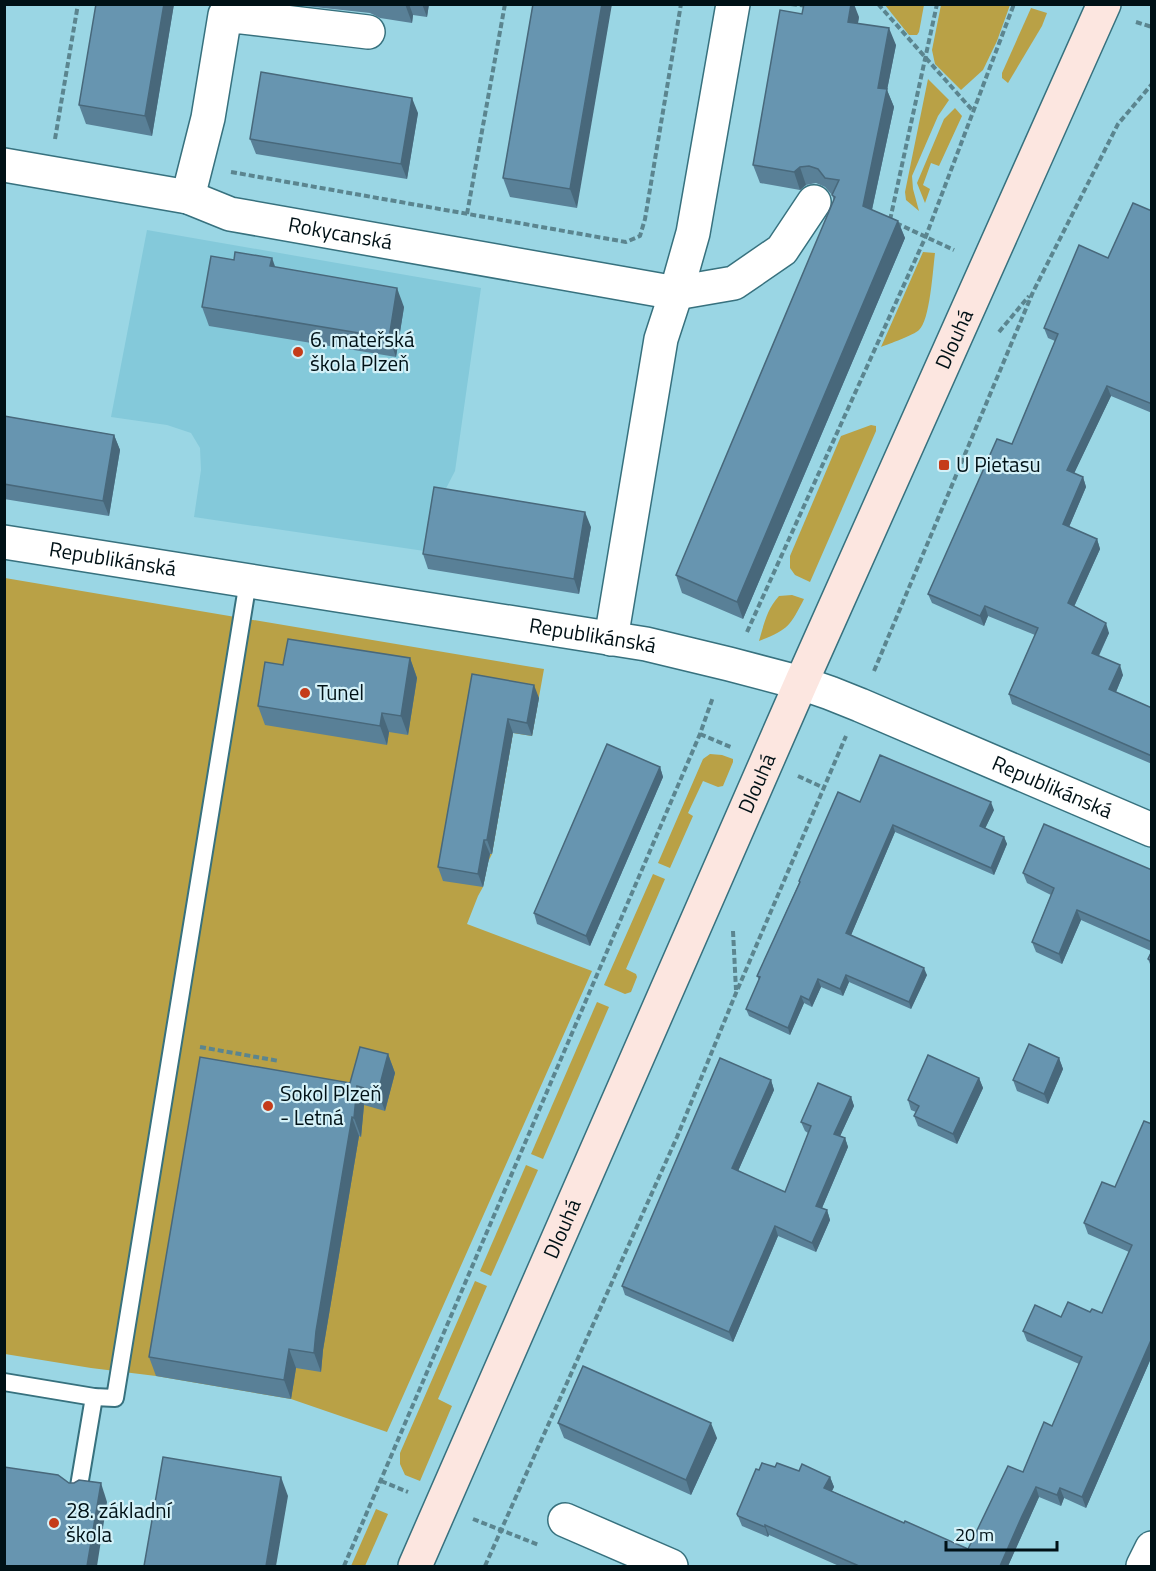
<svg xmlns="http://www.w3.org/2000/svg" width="1156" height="1571" viewBox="0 0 1156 1571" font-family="'Titillium Web',sans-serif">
<rect width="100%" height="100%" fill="#9ad6e4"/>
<path fill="#84c9da" d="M147 230 481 288 455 471 438 504 431 552 194 517 201 470 200 448 191 433 167 425 111 417Z"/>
<g fill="#b9a146">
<path d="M885 5H924L919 32 917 35H909Z"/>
<path d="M941 5H1010L997 41 983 70 961 90 935 64 932 50Z"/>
<path d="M1031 8 1047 13 1042 26 1008 83 1002 78V73Z"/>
<path d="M928 79 949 100 938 116 912 176 913 189 919 211 906 200 905 192Z"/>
<path d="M955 108 962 116 939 166 931 163 923 185 930 189 925 203 917 183 944 119Z"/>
<path d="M923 252 935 253C933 268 930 321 919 330 914 335 889 344 881 347Z"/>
<path d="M871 425 876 426V431L810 582 795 575 790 568V556L841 436Z"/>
<path d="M5 578 544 669 532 736 513 733 492 854 488 862 483 887 478 896 467 924 592 971 387 1432 291 1399 156 1376 91 1368 5 1354Z"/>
<path d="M792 595 804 599C790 626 788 630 759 641 764 624 767 609 779 596Z"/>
<path d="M710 754 722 755 733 759V762L723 786 718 787 703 781 688 813 693 816 670 868 658 863 703 759Z"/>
<path d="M653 874 665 879 626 969 636 974 637 977 631 992 625 994 604 985Z"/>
<path d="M597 1002 609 1007 543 1159 531 1154Z"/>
<path d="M526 1165 538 1170 491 1276 480 1271Z"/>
<path d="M475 1281 487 1286 438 1399 452 1406 420 1481 405 1475 400 1464V1453Z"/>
<path d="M376 1509 388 1514 365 1566H351Z"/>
</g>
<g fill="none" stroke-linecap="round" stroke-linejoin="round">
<defs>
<g id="lane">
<path d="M4 1382 94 1397 115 1398 248 581"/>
<path d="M78 1492 94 1397"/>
</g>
<g id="street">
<path id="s1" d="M4 165 188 197 230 214 676 293 734 283 782 250 814 202"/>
<path d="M188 197 208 118 225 15 368 32"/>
<path id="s2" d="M4 542 646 644 729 664 801 683 830 693 860 705 1152 830"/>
<path d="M611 639 661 339 676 293 693 233 733 4"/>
<path d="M565 1520 671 1566"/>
<path d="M1143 1566 1152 1548"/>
</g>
<g id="secondary">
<path id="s3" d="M415 1566 801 683 1104 4"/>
</g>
</defs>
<use href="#lane" stroke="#37717e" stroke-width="20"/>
<use href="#street" stroke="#37717e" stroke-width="36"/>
<use href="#secondary" stroke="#37717e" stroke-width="36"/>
<g stroke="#5b858f" stroke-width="4" stroke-dasharray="6 3" stroke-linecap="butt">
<path d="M791 4 808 6"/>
<path d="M878 4 973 111"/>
<path d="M1136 22 1152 27"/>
<path d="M55 139 78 4"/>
<path d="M231 172 626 242 640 236 645 219 681 4"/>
<path d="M467 214 505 4"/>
<path d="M890 220 937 4"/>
<path d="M896 223 954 250"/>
<path d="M999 332 1029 296"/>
<path d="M747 632 926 236 1014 4"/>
<path d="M874 671 1033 292 1118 124 1152 84"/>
<path d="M700 734 733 748"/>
<path d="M798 776 824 788"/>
<path d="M733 931 736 990"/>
<path d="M200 1047 279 1061"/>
<path d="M381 1481 408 1492"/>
<path d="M473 1519 539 1545"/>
<path d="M344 1566 700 734 713 697"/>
<path d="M485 1566 677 1137 736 993 846 736"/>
</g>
<use href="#lane" stroke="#fff" stroke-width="16"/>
<use href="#street" stroke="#fff" stroke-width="33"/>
<use href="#secondary" stroke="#fce6e0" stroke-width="33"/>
</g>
<g fill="#598097">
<path d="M174 4 152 136 86 124 79 105Z"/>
<path d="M305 4H429L427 17 413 15 412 23 380 18 370 13 305 6Z"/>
<path d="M533 4 577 208 510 197 503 178Z"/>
<path d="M859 17 858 23 896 45 887 90 894 107 872 210 898 221 905 238 743 619 682 593 676 575 834 201 832 195 825 187 816 183 806 185 800 190 760 183 753 165Z"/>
<path d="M418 113 407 179 256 154 250 139Z"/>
<path d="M1152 211V413L1111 396 1074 473 1083 477 1086 487 1069 527 1097 539 1100 549 1074 607 1109 633 1099 656 1123 675 1116 692 1152 708V764L1012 704 1009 694 1035 635 988 616 984 626 932 603 928 594 1012 444 1055 341 1048 338 1044 328 1108 258Z"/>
<path d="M275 267 404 307 396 357 209 326 202 307Z"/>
<path d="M4 416 114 435 120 450 109 516 4 499Z"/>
<path d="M591 527 579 594 428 569 423 554Z"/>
<path d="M410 658 417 678 408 735 389 732 387 745 265 725 258 706Z"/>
<path d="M472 674 539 698 532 736 513 733 492 854H490L483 887 443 881 438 867Z"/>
<path d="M660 767 663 777 590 946 537 924 534 913Z"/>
<path d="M860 802 994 810 985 828 1004 837 1007 844 994 875 895 832 851 935 927 975 911 1009 849 982 843 996 821 987 812 1007 804 1003 790 1035 749 1016 746 1009 759 980 757 976 799 883V881Z"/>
<path d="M1152 870V969L1148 959 1151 951 1081 920 1062 964 1036 952 1032 942 1051 895 1027 883 1023 873Z"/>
<path d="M388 1054 395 1073 385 1111 364 1105 361 1137 359 1136 323 1350 321 1372 296 1368 291 1399 156 1376 149 1357 350 1083Z"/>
<path d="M1059 1058 1063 1069 1048 1104 1017 1091 1013 1080Z"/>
<path d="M979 1078 983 1088 957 1144 918 1126 914 1116 916 1112 911 1110 908 1100Z"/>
<path d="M771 1080 774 1090 738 1171 785 1192 808 1133 805 1131 801 1122 851 1097 854 1106 840 1136 845 1138 848 1147 822 1208 827 1210 830 1220 816 1252 778 1236 733 1342 625 1295 622 1286Z"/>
<path d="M1152 1124V1356L1086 1508 1064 1498 1061 1506 1039 1497 1026 1526 1008 1566H839L769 1535 768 1537 742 1526 737 1514 759 1470 775 1467 830 1477 834 1487 832 1491 904 1523 968 1549 1023 1472 1052 1426 1079 1364 1027 1341 1023 1331 1061 1317 1090 1312 1102 1313 1129 1252 1088 1234 1084 1223 1115 1187Z"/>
<path d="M558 1423 717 1438 691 1495 564 1438Z"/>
</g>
<g fill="#48687b">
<path d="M164 4H174L152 136 145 116Z"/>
<path d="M405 4H409L413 15 412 23Z"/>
<path d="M422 4H429L427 17Z"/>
<path d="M602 4H612L577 208 570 189Z"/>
<path d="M851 4H854L859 17 855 39 848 22Z"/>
<path d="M889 28 896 45 887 90 894 107 869 223 863 206 878 88Z"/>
<path d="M412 98 418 113 407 179 401 164Z"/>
<path d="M800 167 806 185 800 190 794 172Z"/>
<path d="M898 221 905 238 743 619 737 602Z"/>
<path d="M272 258 279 277 270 266Z"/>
<path d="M397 288 404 307 396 357 389 338Z"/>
<path d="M1107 386 1111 396 1071 480 1067 470Z"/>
<path d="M114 435 120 450 109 516 103 501Z"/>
<path d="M1083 477 1086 487 1066 534 1063 524Z"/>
<path d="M585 512 591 527 579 594 574 579Z"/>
<path d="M1097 539 1100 549 1071 613 1068 603Z"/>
<path d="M985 606 988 616 984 626 980 616Z"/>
<path d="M1106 623 1109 633 1095 663 1092 653Z"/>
<path d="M410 658 417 678 408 735 401 716Z"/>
<path d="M1120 665 1123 675 1113 699 1109 689Z"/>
<path d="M534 685 539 698 532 736 527 723Z"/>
<path d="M382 713 389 732 387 745 380 726Z"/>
<path d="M508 719 513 733 492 854 487 840Z"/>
<path d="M660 767 663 777 590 946 586 936Z"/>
<path d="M991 802 994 810 983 833 980 826Z"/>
<path d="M893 825 895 832 849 940 846 933Z"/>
<path d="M1004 837 1007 844 994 875 991 868Z"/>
<path d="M484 840 490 854 483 887 478 874Z"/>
<path d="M1077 910 1081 920 1062 964 1059 954Z"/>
<path d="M924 968 927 975 911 1009 909 1002Z"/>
<path d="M846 975 849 982 843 996 840 989Z"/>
<path d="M818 979 821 987 812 1007 809 1000Z"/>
<path d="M801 996 804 1003 790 1035 788 1028Z"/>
<path d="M388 1054 395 1073 385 1111 378 1092Z"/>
<path d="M1059 1058 1063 1069 1048 1104 1044 1094Z"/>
<path d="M979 1078 983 1088 957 1144 953 1134Z"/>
<path d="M771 1080 774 1090 735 1178 732 1168Z"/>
<path d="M357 1086 364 1105 361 1137 354 1118Z"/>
<path d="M851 1097 854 1106 837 1143 834 1134Z"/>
<path d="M352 1117 359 1136 323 1350 321 1372 314 1353 316 1331Z"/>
<path d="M845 1138 848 1147 819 1215 816 1206Z"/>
<path d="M827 1210 830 1220 816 1252 812 1243Z"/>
<path d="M775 1226 778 1236 733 1342 729 1332Z"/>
<path d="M1152 1338V1356L1086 1508 1082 1497Z"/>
<path d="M289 1349 296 1368 291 1399 284 1380Z"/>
<path d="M711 1423 717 1438 691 1495 686 1480Z"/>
<path d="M281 1477 288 1496 276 1566H266Z"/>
<path d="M830 1477 834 1487 828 1498 824 1488Z"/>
<path d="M101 1483 107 1502 97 1566H87Z"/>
<path d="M1036 1487 1039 1497 1026 1526 1008 1566H1000L1022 1516Z"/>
<path d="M1060 1488 1064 1498 1061 1506 1057 1495Z"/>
<path d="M765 1525 769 1535 768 1537 765 1527Z"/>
</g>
<g fill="#6795b0" stroke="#48687b" stroke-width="1.5">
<path d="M96 4H164L145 116 79 105Z"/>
<path d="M533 4H602L570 189 503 178Z"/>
<path d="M804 4H851L848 22 889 28 878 88 887 89 863 206 898 221 737 602 676 575 835 197 832 195 839 180 825 178 818 169 809 166 800 167 794 172 753 165 780 10 802 14Z"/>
<path d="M261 72 412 98 401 164 250 139Z"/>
<path d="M1133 203 1152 211V404L1107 386 1067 470 1083 477 1063 524 1097 539 1068 603 1106 623 1092 653 1120 665 1109 689 1152 708V756L1009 694 1038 628 985 606 980 616 928 594 997 439 1012 444 1058 334 1044 328 1079 245 1108 258Z"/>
<path d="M235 252 272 258 270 266 397 288 389 338 202 307 211 256 234 260Z"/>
<path d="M4 416 114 435 103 501 4 484Z"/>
<path d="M434 487 585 512 574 579 423 554Z"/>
<path d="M288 639 410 658 401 716 382 713 380 726 258 706 265 662 283 665Z"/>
<path d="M472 674 534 685 527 723 508 719 487 840H484L478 874 438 867Z"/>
<path d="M607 744 660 767 586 936 534 913Z"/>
<path d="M880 755 991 802 980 826 1004 837 991 868 893 825 846 933 924 968 909 1002 846 975 840 989 818 979 809 1000 801 996 788 1028 746 1009 760 977 757 976 800 882 799 881 838 792 860 802Z"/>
<path d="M1044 824 1152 870V942L1077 910 1059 954 1032 942 1054 888 1023 873Z"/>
<path d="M1152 951V961L1148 959Z"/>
<path d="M1029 1044 1059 1058 1044 1094 1013 1080Z"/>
<path d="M360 1047 388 1054 378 1092 357 1086 354 1118 352 1117 316 1331 314 1353 289 1349 284 1380 149 1357 200 1057 350 1083Z"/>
<path d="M928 1055 979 1078 953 1134 914 1116 919 1106 908 1100Z"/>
<path d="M720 1058 771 1080 732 1168 785 1192 811 1126 801 1122 818 1083 851 1097 834 1134 845 1138 816 1206 827 1210 812 1243 775 1226 729 1332 622 1286Z"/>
<path d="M1144 1121 1152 1124V1338L1082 1497 1060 1488 1057 1495 1036 1487 1022 1516 1000 1566H859L765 1525V1527L738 1516 737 1514 756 1469 759 1470 762 1463 775 1467 777 1463 799 1471 802 1464 830 1477 824 1488 904 1523 905 1521 968 1549 1008 1466 1023 1472 1044 1422 1052 1426 1082 1357 1023 1331 1035 1305 1061 1317 1068 1302 1090 1312 1092 1309 1102 1313 1132 1245 1084 1223 1102 1182 1115 1187Z"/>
<path d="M583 1366 711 1423 686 1480 558 1423Z"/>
<path d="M163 1457 281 1477 266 1566H144Z"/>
<path d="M4 1467 58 1475 69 1483H74L79 1480 101 1483 87 1566H4Z"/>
</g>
<g fill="#c53c1a" stroke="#d4f1f8" stroke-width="2">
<circle cx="298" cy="352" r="6"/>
<rect x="938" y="459" width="12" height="12" rx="3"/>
<circle cx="305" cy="693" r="6"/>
<circle cx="268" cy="1106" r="6"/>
<circle cx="54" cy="1523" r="6"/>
</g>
<g text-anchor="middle" stroke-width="4.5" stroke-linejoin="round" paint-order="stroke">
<g font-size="21" fill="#001116" stroke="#d4f1f8">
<text dy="7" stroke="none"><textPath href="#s1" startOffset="344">Rokycanská</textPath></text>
<text dy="7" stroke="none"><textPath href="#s3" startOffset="1340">Dlouhá</textPath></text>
<text dy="7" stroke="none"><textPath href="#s2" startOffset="110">Republikánská</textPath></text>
<text dy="7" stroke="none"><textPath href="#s2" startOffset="596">Republikánská</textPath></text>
<text dy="7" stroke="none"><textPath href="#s3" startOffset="854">Dlouhá</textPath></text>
<text dy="7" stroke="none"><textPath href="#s2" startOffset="1082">Republikánská</textPath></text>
<text dy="7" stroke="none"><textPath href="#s3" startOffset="368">Dlouhá</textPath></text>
</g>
<g font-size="21" fill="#001116" stroke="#d4f1f8" text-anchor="start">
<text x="310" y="347">6. mateřská<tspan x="310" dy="24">škola Plzeň</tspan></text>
<text x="956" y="472">U Pietasu</text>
<text x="317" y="700">Tunel</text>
<text x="280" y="1101">Sokol Plzeň<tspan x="280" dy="24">- Letná</tspan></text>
<text x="66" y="1518">28. základní<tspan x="66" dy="24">škola</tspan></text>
</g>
</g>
<rect width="1156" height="1571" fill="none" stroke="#001116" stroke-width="12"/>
<path d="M946 1541v9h111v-9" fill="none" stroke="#001116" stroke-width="3"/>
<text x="955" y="1541" font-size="18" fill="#001116" stroke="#d4f1f8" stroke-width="4.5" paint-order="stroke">20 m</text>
</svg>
